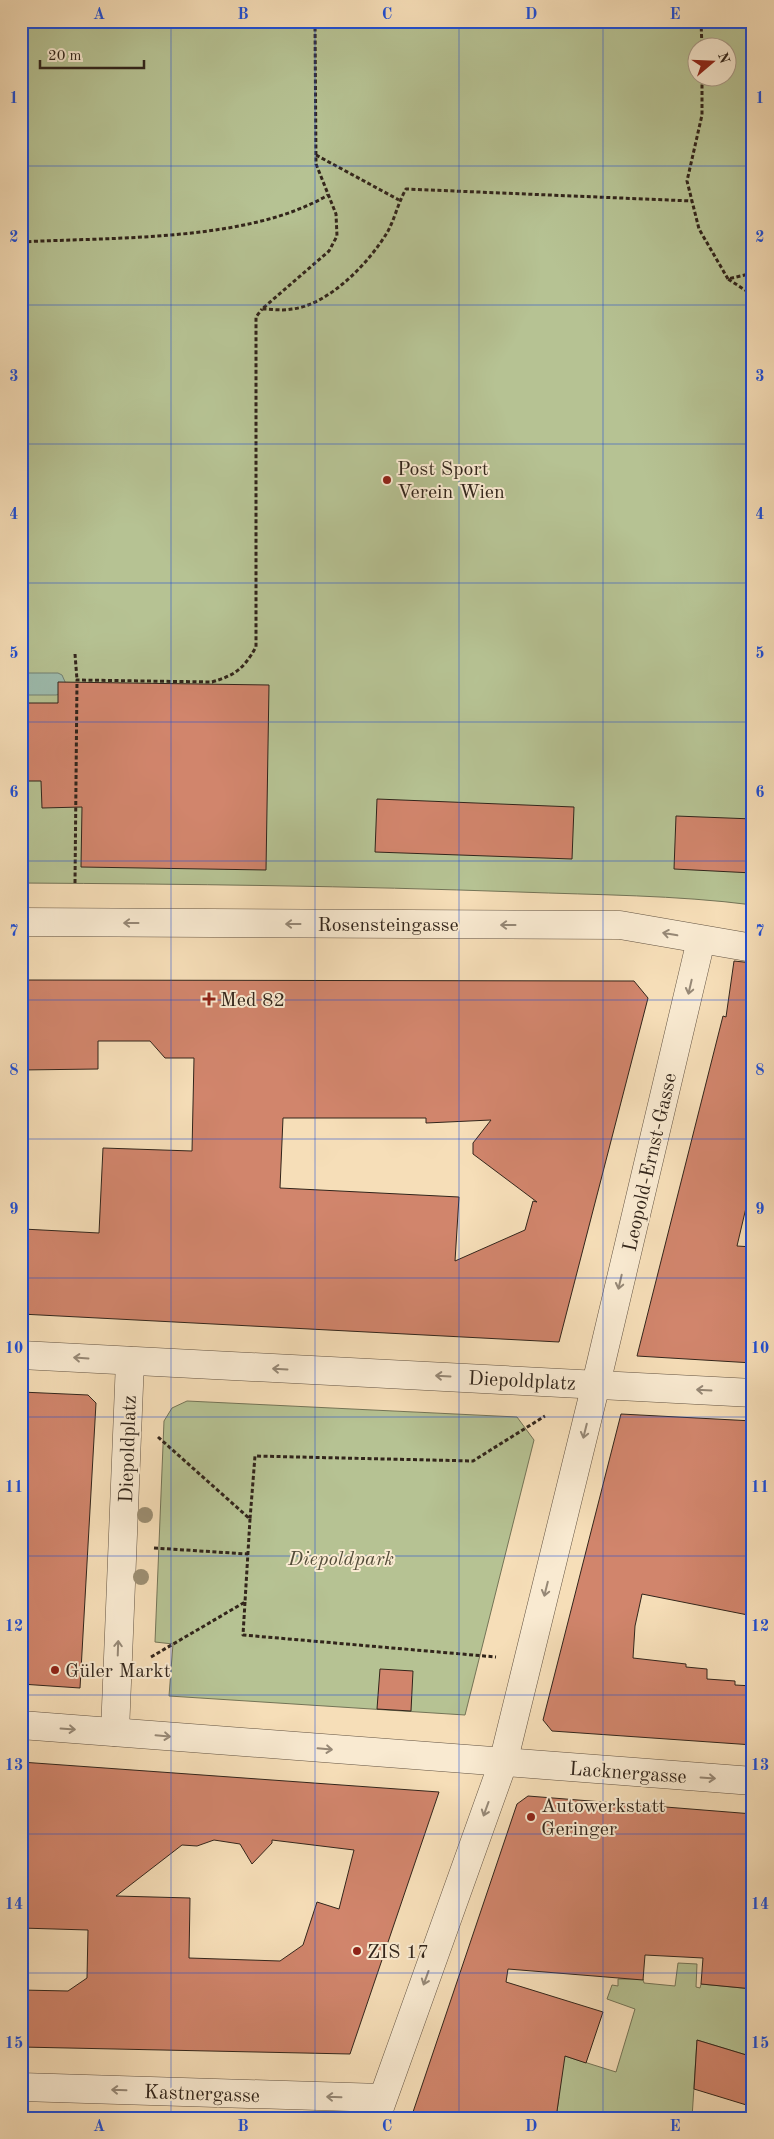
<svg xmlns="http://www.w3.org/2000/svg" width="774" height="2139" viewBox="0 0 774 2139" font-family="'Old Standard TT',serif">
<rect width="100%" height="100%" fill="#f6deb8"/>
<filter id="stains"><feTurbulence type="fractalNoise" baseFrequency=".004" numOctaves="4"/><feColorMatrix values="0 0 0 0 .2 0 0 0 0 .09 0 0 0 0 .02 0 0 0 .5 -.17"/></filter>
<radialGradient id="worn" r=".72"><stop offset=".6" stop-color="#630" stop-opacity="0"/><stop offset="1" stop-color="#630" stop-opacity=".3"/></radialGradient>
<g fill="#b6c293" stroke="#747457" fill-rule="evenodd">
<path d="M21 21H753V905C676 895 597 895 519 892 353 886 187 884 21 883ZM696 48H726V78H696Z"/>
<path d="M187 1401 517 1417 534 1440 465 1715 169 1696 173 1644 155 1642 164 1421 172 1408Z"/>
<path d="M678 1963 697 1964 696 1987 700 1988 701 1984 753 1989V2057L697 2040 692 2118H556L559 2097 501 2036 616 2072 635 2009 607 1999 612 1985 618 1986V1979H643L644 1983 675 1986Z"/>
</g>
<path fill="#9dbcae" stroke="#728073" d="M27 673H58L62 675 66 684 61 694 56 695H22L21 674Z"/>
<g fill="#d1856c" stroke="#32251b" fill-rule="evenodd">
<path d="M58 682 269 685 266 870 81 867 82 807 42 808 41 781H21V703H58Z"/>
<path d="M377 799 574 807 572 859 375 852Z"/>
<path d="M676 816 753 819V873L674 869Z"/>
<path d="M734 961 753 963V1178L737 1246 753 1247V1363L637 1356 723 1016 726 1017Z"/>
<path d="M21 980 634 981 648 998 559 1342 21 1314 23 1229 99 1233 103 1148 192 1151 194 1058H165L150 1041H98V1069L21 1070ZM283 1118H426V1123L491 1120 473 1143V1154L537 1202 533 1201 525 1230 455 1261 459 1197 280 1188Z"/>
<path d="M21 1392 88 1395 96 1403 80 1688 21 1684V1624L25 1620 28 1563 21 1562 24 1453H21Z"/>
<path d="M621 1414 753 1421V1616L642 1594 635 1626 633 1658 686 1664V1667L707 1669V1679L735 1681V1685L753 1686V1745L552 1731 543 1720Z"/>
<path d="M380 1669 413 1671 411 1711 377 1709Z"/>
<path d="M21 1762 439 1792 350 2054 21 2047V1990L68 1991 87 1978 88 1930 21 1928ZM214 1840 240 1844 252 1864 272 1843V1840L354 1850 339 1909 317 1902 303 1945 280 1961 189 1958 190 1898 116 1896 182 1845 197 1846Z"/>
<path d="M528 1796 753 1814V1989L701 1984 703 1958 645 1955 643 1980 508 1969 506 1982 603 2012 586 2063 565 2056 556 2118H411L517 1804Z"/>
<path d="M697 2040 753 2057V2107L694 2089Z"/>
</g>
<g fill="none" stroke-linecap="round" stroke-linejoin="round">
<defs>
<g id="street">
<path d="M21 922 620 925 753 948"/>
<path d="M21 1355 753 1393"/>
<path d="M21 1725 753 1781"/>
<path d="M115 1732 130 1361"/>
<path d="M21 2087 382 2098"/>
<path d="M376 2118 503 1763 596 1384 701 940"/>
</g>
</defs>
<use href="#street" stroke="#635342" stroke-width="29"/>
<g stroke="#32251b" stroke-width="3" stroke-dasharray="4 2.5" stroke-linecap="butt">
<path d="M315 21 316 164 336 214 337 236 329 251 262 309C272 309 283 311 292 309 329 305 370 262 388 231 395 218 398 203 406 189L692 201"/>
<path d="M701 21 702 48"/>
<path d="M702 78V115L687 181 699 229 728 279"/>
<path d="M316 155 399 200"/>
<path d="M21 242C113 237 249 242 328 195"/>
<path d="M753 273 728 279 745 290 753 292"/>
<path d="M75 654 77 680"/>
<path d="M75 883 77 680 212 682C236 675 244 668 256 647V317L262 309"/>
<path d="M158 1437 250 1519 255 1456 473 1461 545 1416"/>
<path d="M154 1548 248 1554"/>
<path d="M245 1602 243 1635 496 1657"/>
<path d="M151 1657 245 1602 250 1519"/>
</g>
<use href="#street" stroke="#f9ead1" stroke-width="28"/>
</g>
<g fill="#9c8e72">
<circle cx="145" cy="1515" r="8"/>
<circle cx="141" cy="1577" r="8"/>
</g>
<defs><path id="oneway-shaft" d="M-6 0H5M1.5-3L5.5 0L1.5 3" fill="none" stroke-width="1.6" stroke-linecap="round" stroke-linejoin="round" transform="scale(1.25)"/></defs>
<g stroke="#968876">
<use href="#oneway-shaft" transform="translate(131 923) rotate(-180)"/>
<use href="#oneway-shaft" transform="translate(293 924) rotate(-180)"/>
<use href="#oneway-shaft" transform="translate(508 925) rotate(-180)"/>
<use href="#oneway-shaft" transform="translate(670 934) rotate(-170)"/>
<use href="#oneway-shaft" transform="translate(690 987) rotate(103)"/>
<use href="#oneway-shaft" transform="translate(620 1282) rotate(103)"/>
<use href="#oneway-shaft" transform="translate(81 1358) rotate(-176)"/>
<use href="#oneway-shaft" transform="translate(280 1369) rotate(-177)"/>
<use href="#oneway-shaft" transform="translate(443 1376) rotate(-177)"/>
<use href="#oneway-shaft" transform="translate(704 1390) rotate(-177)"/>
<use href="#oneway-shaft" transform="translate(585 1431) rotate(104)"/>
<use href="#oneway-shaft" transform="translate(546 1589) rotate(104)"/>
<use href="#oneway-shaft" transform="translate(118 1648) rotate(-88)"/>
<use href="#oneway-shaft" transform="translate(68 1729) rotate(4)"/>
<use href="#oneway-shaft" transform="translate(163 1736) rotate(5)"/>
<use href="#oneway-shaft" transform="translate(325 1749) rotate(5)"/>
<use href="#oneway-shaft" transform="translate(708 1778) rotate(4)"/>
<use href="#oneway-shaft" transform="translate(486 1809) rotate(110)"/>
<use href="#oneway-shaft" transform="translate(426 1978) rotate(110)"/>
<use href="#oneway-shaft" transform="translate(119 2090) rotate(-178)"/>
<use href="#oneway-shaft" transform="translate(334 2097) rotate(-178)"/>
</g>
<path fill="none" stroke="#1d4ed8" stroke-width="1" stroke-opacity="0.55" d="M171 21V2118M315 21V2118M459 21V2118M603 21V2118M21 166H753M21 305H753M21 444H753M21 583H753M21 722H753M21 861H753M21 1000H753M21 1139H753M21 1278H753M21 1417H753M21 1556H753M21 1695H753M21 1834H753M21 1973H753"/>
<g fill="#8f2418" stroke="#f9ead1" stroke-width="2">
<circle cx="387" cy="480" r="5"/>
<path d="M206.5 991.5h5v5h5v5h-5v5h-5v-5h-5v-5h5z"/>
<circle cx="55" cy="1670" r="5"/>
<circle cx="531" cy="1817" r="5"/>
<circle cx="357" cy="1951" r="5"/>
</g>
<g text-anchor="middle" stroke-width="4" stroke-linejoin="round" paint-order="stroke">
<g font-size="20" fill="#32251b" stroke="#f9ead1" text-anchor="start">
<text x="397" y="475">Post Sport<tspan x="397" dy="23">Verein Wien</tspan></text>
<text x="220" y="1006">Med 82</text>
<text x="65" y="1677">Güler Markt</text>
<text x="541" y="1812">Autowerkstatt<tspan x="541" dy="23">Geringer</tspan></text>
<text x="367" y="1958">ZIS 17</text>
</g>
<g font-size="20" fill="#32251b" stroke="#f9ead1">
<text x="388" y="931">Rosensteingasse</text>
<text transform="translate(649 1162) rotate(-77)" y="7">Leopold-Ernst-Gasse</text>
<text transform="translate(522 1380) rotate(3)" y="7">Diepoldplatz</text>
<text transform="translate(127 1449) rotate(-88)" y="7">Diepoldplatz</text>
<text transform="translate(628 1772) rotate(4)" y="7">Lacknergasse</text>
<text transform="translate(202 2093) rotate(2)" y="7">Kastnergasse</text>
</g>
<g font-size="20" font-style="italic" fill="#534c39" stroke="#f9ead1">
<text x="341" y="1565">Diepoldpark</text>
</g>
</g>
<rect width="774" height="2139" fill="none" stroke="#f6deb8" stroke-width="55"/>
<g transform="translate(712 62) rotate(71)"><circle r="24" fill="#f9ead1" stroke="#a99b88"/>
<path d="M0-4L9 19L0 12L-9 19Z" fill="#8f2418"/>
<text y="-8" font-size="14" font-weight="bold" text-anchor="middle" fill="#32251b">N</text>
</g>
<path d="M40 60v8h104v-8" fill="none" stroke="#32251b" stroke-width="2.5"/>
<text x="48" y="60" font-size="15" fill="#32251b" stroke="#f9ead1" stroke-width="4" paint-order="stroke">20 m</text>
<rect x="28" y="28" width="718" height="2084" fill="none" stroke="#1d4ed8" stroke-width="2"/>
<g font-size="16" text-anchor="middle" font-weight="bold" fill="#1d4ed8">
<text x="99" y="19">A</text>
<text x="243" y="19">B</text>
<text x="387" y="19">C</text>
<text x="531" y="19">D</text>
<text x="675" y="19">E</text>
<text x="14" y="103">1</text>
<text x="760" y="103">1</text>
<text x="14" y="242">2</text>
<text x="760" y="242">2</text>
<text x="14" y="381">3</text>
<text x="760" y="381">3</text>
<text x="14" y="519">4</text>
<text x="760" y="519">4</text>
<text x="14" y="658">5</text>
<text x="760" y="658">5</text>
<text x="14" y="797">6</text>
<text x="760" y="797">6</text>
<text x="14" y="936">7</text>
<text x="760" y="936">7</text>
<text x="14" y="1075">8</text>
<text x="760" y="1075">8</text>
<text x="14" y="1214">9</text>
<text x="760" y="1214">9</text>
<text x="14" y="1353">10</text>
<text x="760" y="1353">10</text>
<text x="14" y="1492">11</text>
<text x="760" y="1492">11</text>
<text x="14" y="1631">12</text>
<text x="760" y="1631">12</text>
<text x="14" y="1770">13</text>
<text x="760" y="1770">13</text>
<text x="14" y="1909">14</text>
<text x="760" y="1909">14</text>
<text x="14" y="2048">15</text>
<text x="760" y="2048">15</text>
<text x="99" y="2131">A</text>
<text x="243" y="2131">B</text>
<text x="387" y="2131">C</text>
<text x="531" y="2131">D</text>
<text x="675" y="2131">E</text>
</g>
<rect width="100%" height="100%" filter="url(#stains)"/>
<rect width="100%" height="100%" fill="url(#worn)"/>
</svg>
